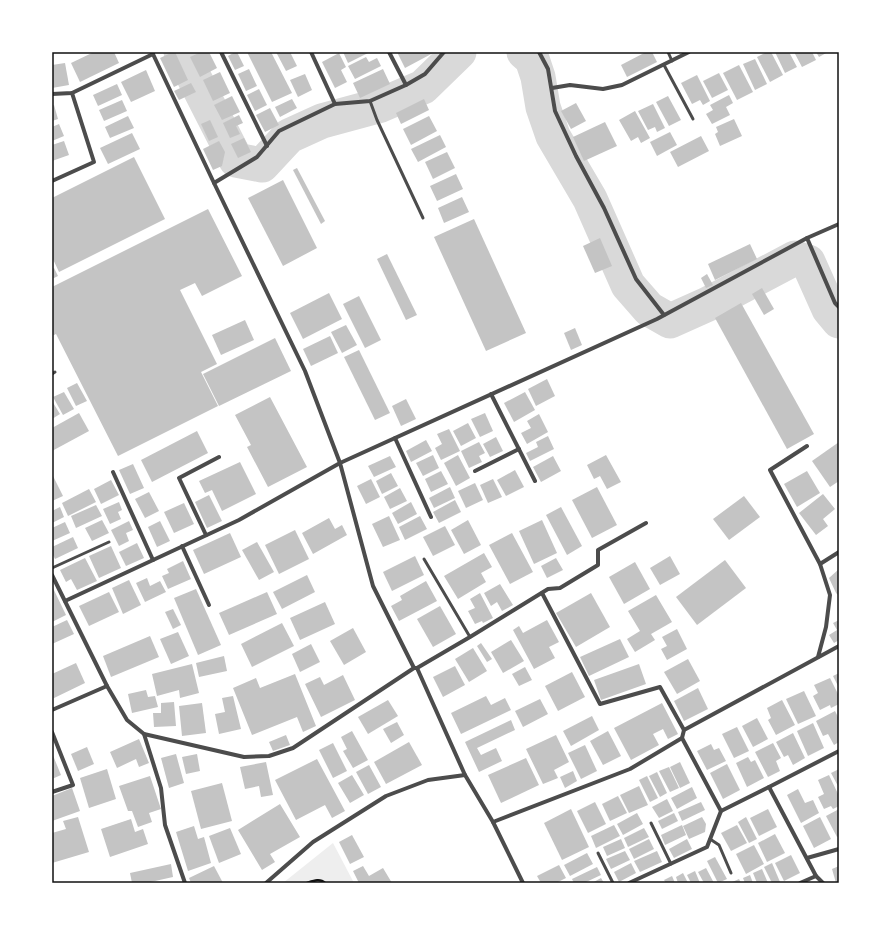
<svg xmlns="http://www.w3.org/2000/svg" width="891" height="935" viewBox="0 0 891 935" font-family="'Work Sans',sans-serif">
<rect width="100%" height="100%" fill="#fff"/>
<path fill="#eee" d="M333 843 354 883H283Z"/>
<g fill="none" stroke-linecap="round" stroke-linejoin="round">
<g stroke="#d9d9d9" stroke-width="35">
<path d="M181 52 236 160 262 165 289 136 322 121 381 105 423 87 459 52"/>
<path d="M524 52 532 59 538 77 543 107 553 136 590 199 628 285 649 309 670 321 708 304 795 258 808 262 829 309 839 321"/>
</g>
</g>
<g fill="#c4c4c4">
<path d="M94 52H114L119 63 80 82 71 63Z"/>
<path d="M173 52H175L188 80 174 87 160 58Z"/>
<path d="M201 52H209L217 68 200 77 190 57Z"/>
<path d="M235 52H237L244 66 235 70 228 56Z"/>
<path d="M247 52H271L292 93 272 102Z"/>
<path d="M276 52H290L297 66 286 71Z"/>
<path d="M343 52H370L348 63Z"/>
<path d="M397 52H435L405 68Z"/>
<path d="M646 52H652L657 62 627 77 621 65Z"/>
<path d="M767 52H771L783 75 770 82 757 57Z"/>
<path d="M775 52H789L797 67 785 73Z"/>
<path d="M794 52H812L816 60 802 67Z"/>
<path d="M816 52H828L819 57Z"/>
<path d="M339 53 346 67 341 70 347 82 335 88 322 62Z"/>
<path d="M366 57 369 62 377 58 381 66 355 79 348 66Z"/>
<path d="M755 59 767 84 755 90 743 64Z"/>
<path d="M65 63 69 85 52 88V65Z"/>
<path d="M739 65 753 92 737 100 723 73Z"/>
<path d="M249 69 257 86 246 91 238 74Z"/>
<path d="M383 69 390 84 360 98 353 83Z"/>
<path d="M146 70 155 91 131 102 121 82Z"/>
<path d="M220 72 230 93 213 101 203 80Z"/>
<path d="M719 73 728 90 712 98 703 81Z"/>
<path d="M305 74 312 90 298 97 290 80Z"/>
<path d="M697 75 710 101 703 105 700 100 692 104 681 83Z"/>
<path d="M191 83 196 92 179 100 174 91Z"/>
<path d="M117 84 122 95 98 106 93 95Z"/>
<path d="M259 89 267 105 255 111 247 95Z"/>
<path d="M729 95 733 103 726 107 730 115 712 124 706 114 713 110 710 105Z"/>
<path d="M232 96 240 112 222 120 214 105Z"/>
<path d="M668 96 681 120 669 126 656 102Z"/>
<path d="M292 99 297 108 280 117 275 107Z"/>
<path d="M424 99 429 110 401 124 396 113Z"/>
<path d="M122 100 127 111 104 121 99 110Z"/>
<path d="M576 103 586 121 571 129 561 111Z"/>
<path d="M653 104 665 128 657 132 655 127 648 130 638 111Z"/>
<path d="M54 105 58 119 52 121V106Z"/>
<path d="M270 108 279 125 265 132 256 115Z"/>
<path d="M635 111 650 138 641 143 638 137 631 141 619 120Z"/>
<path d="M239 115 243 123 236 126 240 134 230 138 223 123Z"/>
<path d="M128 116 134 128 110 138 105 127Z"/>
<path d="M429 116 437 131 411 145 403 129Z"/>
<path d="M734 119 742 136 720 146 715 134 718 132 716 127Z"/>
<path d="M210 120 218 137 209 141 201 124Z"/>
<path d="M605 122 617 146 584 161 573 137Z"/>
<path d="M59 124 64 136 52 141V127Z"/>
<path d="M670 132 677 145 657 156 650 142Z"/>
<path d="M132 133 140 149 108 164 100 148Z"/>
<path d="M440 135 446 147 418 162 411 149Z"/>
<path d="M701 136 709 151 678 167 670 152Z"/>
<path d="M244 138 251 152 238 158 231 144Z"/>
<path d="M64 141 69 155 52 161V145Z"/>
<path d="M219 141 225 152 222 166 213 170 203 149Z"/>
<path d="M447 152 455 168 433 179 425 162Z"/>
<path d="M134 157 165 219 59 272 52 257V198Z"/>
<path d="M297 168 325 221 321 224 293 170Z"/>
<path d="M456 174 463 189 437 201 430 186Z"/>
<path d="M283 180 317 248 283 266 248 198Z"/>
<path d="M462 197 469 212 444 223 438 208Z"/>
<path d="M208 209 242 276 202 296 195 283 180 290 217 364 201 372 218 406 118 456 56 334 52 336V287Z"/>
<path d="M474 219 526 333 486 351 434 237Z"/>
<path d="M600 238 612 266 595 273 583 246Z"/>
<path d="M750 244 757 259 715 280 708 264Z"/>
<path d="M387 254 417 315 406 320 377 259Z"/>
<path d="M54 268 58 276 52 279V269Z"/>
<path d="M707 274 713 285 706 288 701 278Z"/>
<path d="M762 288 774 309 764 315 752 294Z"/>
<path d="M329 293 342 319 303 339 290 313Z"/>
<path d="M359 296 381 340 365 348 343 304Z"/>
<path d="M741 303 814 434 787 449 715 318Z"/>
<path d="M245 320 254 340 221 355 212 335Z"/>
<path d="M346 325 357 345 342 353 331 332Z"/>
<path d="M575 328 582 345 571 350 564 333Z"/>
<path d="M330 336 338 353 311 366 303 349Z"/>
<path d="M275 338 291 371 219 406 203 374Z"/>
<path d="M359 350 390 413 375 420 344 357Z"/>
<path d="M547 379 555 396 536 406 528 389Z"/>
<path d="M77 383 87 401 76 406 67 388Z"/>
<path d="M64 392 74 409 63 415 53 397Z"/>
<path d="M525 392 535 410 514 422 504 403Z"/>
<path d="M270 397 307 467 268 487 247 447 251 445 235 415Z"/>
<path d="M406 399 416 419 401 426 392 406Z"/>
<path d="M52 401 60 414 52 419Z"/>
<path d="M79 413 89 431 52 451V428Z"/>
<path d="M485 413 493 431 480 437 471 419Z"/>
<path d="M539 414 548 432 527 444 521 433 531 428 527 421Z"/>
<path d="M468 423 476 438 461 446 453 431Z"/>
<path d="M449 429 460 451 441 460 435 448 442 444 437 434Z"/>
<path d="M197 431 208 453 152 482 141 460Z"/>
<path d="M548 436 554 449 530 461 526 453 538 447 536 442Z"/>
<path d="M496 437 503 451 490 457 483 444Z"/>
<path d="M426 440 432 451 411 462 406 451Z"/>
<path d="M479 442 485 453 479 456 482 462 469 468 461 451Z"/>
<path d="M839 442V481L830 487 812 461Z"/>
<path d="M433 455 439 468 423 476 416 463Z"/>
<path d="M458 455 470 478 456 486 444 463Z"/>
<path d="M606 455 621 482 607 489 600 476 594 479 587 465Z"/>
<path d="M390 456 396 467 374 477 368 466Z"/>
<path d="M553 456 561 471 541 482 533 467Z"/>
<path d="M240 462 256 494 222 511 212 490 205 493 199 481Z"/>
<path d="M133 464 144 488 130 494 119 470Z"/>
<path d="M515 470 524 487 506 496 497 480Z"/>
<path d="M441 471 448 484 431 492 425 479Z"/>
<path d="M807 471 820 493 797 507 784 484Z"/>
<path d="M391 473 398 486 382 494 376 481Z"/>
<path d="M52 474 63 496 52 501Z"/>
<path d="M371 479 380 497 366 504 357 486Z"/>
<path d="M493 479 502 497 488 503 480 485Z"/>
<path d="M111 480 119 495 101 504 94 489Z"/>
<path d="M475 483 483 500 466 508 458 491Z"/>
<path d="M450 487 455 498 434 508 429 498Z"/>
<path d="M597 487 617 525 592 538 572 500Z"/>
<path d="M400 488 407 501 390 509 384 497Z"/>
<path d="M89 489 96 502 68 516 62 503Z"/>
<path d="M149 492 159 511 145 518 135 499Z"/>
<path d="M823 494 835 509 823 519 828 526 816 535 799 513Z"/>
<path d="M209 495 222 521 207 528 195 502Z"/>
<path d="M744 496 760 517 729 540 713 519Z"/>
<path d="M455 500 461 512 439 523 433 512Z"/>
<path d="M119 502 122 510 118 512 121 519 110 524 103 509Z"/>
<path d="M411 502 417 514 398 524 392 513Z"/>
<path d="M184 503 194 524 174 533 164 512Z"/>
<path d="M96 505 102 516 76 528 71 516Z"/>
<path d="M60 507 64 517 52 523V511Z"/>
<path d="M561 507 582 546 567 555 546 515Z"/>
<path d="M389 516 400 540 383 547 372 524Z"/>
<path d="M420 516 427 529 405 540 399 527Z"/>
<path d="M329 518 335 529 342 525 347 535 313 554 302 533Z"/>
<path d="M102 520 109 533 92 541 85 528Z"/>
<path d="M468 520 481 545 464 554 451 530Z"/>
<path d="M542 520 557 553 534 564 519 531Z"/>
<path d="M129 521 133 530 126 533 129 541 119 546 111 530Z"/>
<path d="M160 521 170 541 157 547 148 527Z"/>
<path d="M65 522 70 533 52 541V528Z"/>
<path d="M445 526 455 545 433 556 423 537Z"/>
<path d="M295 530 309 559 279 574 265 545Z"/>
<path d="M230 533 241 557 204 574 193 550Z"/>
<path d="M512 533 533 572 510 584 489 545Z"/>
<path d="M73 537 78 548 55 559 52 553V547Z"/>
<path d="M257 542 274 572 259 580 242 550Z"/>
<path d="M137 543 144 558 126 566 119 552Z"/>
<path d="M111 546 121 568 99 578 89 556Z"/>
<path d="M484 553 492 567 481 573 486 582 458 599 444 576Z"/>
<path d="M415 556 424 575 392 591 383 572Z"/>
<path d="M670 556 680 574 660 585 650 568Z"/>
<path d="M85 558 97 581 77 590 71 579 66 582 60 570Z"/>
<path d="M556 558 563 570 547 578 541 566Z"/>
<path d="M725 560 746 588 697 625 676 597Z"/>
<path d="M183 561 191 579 168 589 162 576 169 573 167 569Z"/>
<path d="M635 562 650 589 624 604 609 577Z"/>
<path d="M839 569V596L836 593 829 578Z"/>
<path d="M307 575 315 592 282 609 273 592Z"/>
<path d="M147 578 150 586 160 581 166 592 145 602 136 583Z"/>
<path d="M129 580 141 605 123 614 112 588Z"/>
<path d="M426 581 437 601 399 621 391 606 402 600 400 596Z"/>
<path d="M500 584 513 605 502 611 497 602 491 606 484 593Z"/>
<path d="M52 586 66 615 52 622Z"/>
<path d="M196 589 221 645 198 655 174 598Z"/>
<path d="M109 592 119 612 89 626 79 606Z"/>
<path d="M267 592 277 614 229 635 219 613Z"/>
<path d="M480 593 493 618 483 623 482 621 475 624 468 611 475 608 470 599Z"/>
<path d="M591 593 610 627 576 647 556 613Z"/>
<path d="M656 595 672 622 651 634 655 640 635 652 627 639 640 631 628 611Z"/>
<path d="M325 602 335 624 300 640 290 618Z"/>
<path d="M440 606 456 634 433 647 417 619Z"/>
<path d="M173 609 181 625 173 629 165 612Z"/>
<path d="M67 620 74 634 52 644V627Z"/>
<path d="M547 620 559 642 549 647 555 658 534 669 513 630 519 626 523 633Z"/>
<path d="M839 620V640L834 643 829 635 837 630 833 623Z"/>
<path d="M282 623 294 646 252 667 241 644Z"/>
<path d="M353 628 366 652 344 665 330 641Z"/>
<path d="M677 629 687 649 667 660 661 649 667 646 662 637Z"/>
<path d="M178 632 189 656 171 664 160 639Z"/>
<path d="M150 636 159 657 111 677 103 656Z"/>
<path d="M620 639 629 657 589 676 580 657Z"/>
<path d="M511 640 524 661 503 673 491 652Z"/>
<path d="M481 643 492 659 487 662 477 646Z"/>
<path d="M311 644 320 662 300 672 292 654Z"/>
<path d="M473 648 487 671 469 682 455 659Z"/>
<path d="M224 656 227 671 199 677 196 663Z"/>
<path d="M688 659 700 681 677 694 664 672Z"/>
<path d="M76 663 85 683 52 699V674Z"/>
<path d="M192 664 199 693 180 698 179 690 157 696 152 674Z"/>
<path d="M639 664 646 684 601 700 594 680Z"/>
<path d="M455 666 465 685 443 697 433 677Z"/>
<path d="M525 667 532 680 519 686 512 674Z"/>
<path d="M572 672 585 697 558 711 545 686Z"/>
<path d="M839 673V688L833 676Z"/>
<path d="M295 674 316 726 303 732 297 717 252 735 233 688 256 678 260 688Z"/>
<path d="M343 675 355 700 321 717 305 684 320 677 324 685Z"/>
<path d="M830 678 839 696V704L831 708 830 705 820 710 813 696 818 693 814 685Z"/>
<path d="M698 688 708 709 684 721 674 701Z"/>
<path d="M146 690 148 697 155 696 158 707 132 713 128 694Z"/>
<path d="M804 691 816 716 798 724 786 699Z"/>
<path d="M233 696 241 729 219 734 215 714 225 712 222 698Z"/>
<path d="M486 696 491 705 505 698 511 710 461 734 451 713Z"/>
<path d="M540 699 548 714 523 727 515 711Z"/>
<path d="M388 700 398 716 368 734 358 717Z"/>
<path d="M782 700 795 725 776 735 768 720 771 718 767 708Z"/>
<path d="M174 702 176 726 154 727 153 713H161V703Z"/>
<path d="M202 703 206 733 182 736 179 706Z"/>
<path d="M662 703 678 734 668 739 663 729 653 734 659 745 631 760 614 728Z"/>
<path d="M835 711 839 719V742L834 745 828 734 823 736 816 721Z"/>
<path d="M592 716 599 730 571 746 563 731Z"/>
<path d="M757 718 768 739 753 747 742 726Z"/>
<path d="M511 720 515 730 477 748 481 755 496 748 502 761 479 772 465 742Z"/>
<path d="M397 722 404 735 391 743 383 729Z"/>
<path d="M813 723 824 748 808 756 797 731Z"/>
<path d="M737 727 749 751 734 758 722 734Z"/>
<path d="M352 731 368 760 353 768 343 751 347 749 341 737Z"/>
<path d="M608 731 621 756 603 765 590 741Z"/>
<path d="M793 733 805 758 793 765 788 755 784 757 776 742Z"/>
<path d="M286 735 290 745 273 751 269 742Z"/>
<path d="M556 735 569 762 554 770 558 778 543 784 526 749Z"/>
<path d="M139 739 149 763 139 767 136 759 117 768 110 752Z"/>
<path d="M409 742 422 765 386 784 374 762Z"/>
<path d="M333 743 347 771 333 778 319 750Z"/>
<path d="M773 743 781 758 776 761 780 771 768 777 755 752Z"/>
<path d="M711 744 714 750 719 748 726 761 707 770 697 751Z"/>
<path d="M585 745 597 771 581 779 568 753Z"/>
<path d="M87 747 94 764 78 771 71 754Z"/>
<path d="M52 753 61 775 52 779Z"/>
<path d="M176 754 184 783 169 788 161 758Z"/>
<path d="M197 754 200 771 186 774 182 757Z"/>
<path d="M748 757 751 762 755 760 764 778 747 787 736 763Z"/>
<path d="M526 758 539 785 501 803 488 775Z"/>
<path d="M317 759 345 811 332 818 325 805 296 820 275 780Z"/>
<path d="M266 762 273 795 261 797 259 786 245 789 240 767Z"/>
<path d="M680 762 690 783 680 788 670 767Z"/>
<path d="M727 764 740 790 723 799 710 773Z"/>
<path d="M369 765 381 787 368 794 356 772Z"/>
<path d="M669 767 679 788 670 792 659 771Z"/>
<path d="M107 769 116 799 89 808 80 778Z"/>
<path d="M839 769V788L831 773Z"/>
<path d="M573 771 577 781 565 788 560 777Z"/>
<path d="M657 772 667 793 660 797 649 776Z"/>
<path d="M352 775 364 795 350 803 338 783Z"/>
<path d="M829 775 839 796V806L833 809 831 806 824 809 818 797 824 794 818 780Z"/>
<path d="M150 776 161 809 149 813 152 822 138 827 132 811H128L119 786Z"/>
<path d="M647 776 658 798 650 802 639 780Z"/>
<path d="M222 783 232 821 201 829 191 791Z"/>
<path d="M639 786 648 805 629 813 620 795Z"/>
<path d="M692 787 697 798 677 809 671 798Z"/>
<path d="M72 788 80 811 52 821V796Z"/>
<path d="M798 789 805 803 813 800 819 813 801 823 787 795Z"/>
<path d="M618 796 627 813 610 821 602 804Z"/>
<path d="M667 799 673 811 659 818 652 807Z"/>
<path d="M595 802 606 824 588 833 577 811Z"/>
<path d="M701 802 705 810 682 821 678 812Z"/>
<path d="M280 804 300 837 270 854 275 862 262 870 238 830Z"/>
<path d="M571 809 589 847 562 860 544 823Z"/>
<path d="M768 809 777 827 759 836 750 818Z"/>
<path d="M839 809V836L837 837 826 816Z"/>
<path d="M637 813 643 824 623 835 617 824Z"/>
<path d="M674 813 678 821 662 829 658 821Z"/>
<path d="M78 817 89 852 52 863V833L66 829 63 821Z"/>
<path d="M702 817 706 824 705 832 689 839 683 826Z"/>
<path d="M746 817 757 839 749 843 738 822Z"/>
<path d="M820 817 831 839 814 848 803 826Z"/>
<path d="M131 819 135 832 143 829 148 844 110 857 101 829Z"/>
<path d="M614 825 620 836 596 848 591 836Z"/>
<path d="M682 825 686 835 665 845 661 835Z"/>
<path d="M737 825 747 843 731 851 721 833Z"/>
<path d="M194 826 198 839 204 837 211 863 188 871 176 832Z"/>
<path d="M230 828 241 854 219 863 209 836Z"/>
<path d="M644 828 649 837 628 847 624 838Z"/>
<path d="M775 834 785 853 767 862 758 843Z"/>
<path d="M352 835 364 857 350 864 339 842Z"/>
<path d="M621 839 625 848 607 856 603 847Z"/>
<path d="M649 839 654 849 634 859 629 849Z"/>
<path d="M687 839 692 849 674 858 669 849Z"/>
<path d="M754 845 764 864 746 874 736 854Z"/>
<path d="M625 851 630 860 611 869 606 859Z"/>
<path d="M657 851 662 862 640 872 634 861Z"/>
<path d="M587 853 593 864 570 876 564 865Z"/>
<path d="M791 855 800 873 784 881 775 863Z"/>
<path d="M715 857 727 879 718 883 707 861Z"/>
<path d="M631 863 636 873 619 882 614 872Z"/>
<path d="M772 863 780 882 778 883H772L764 867Z"/>
<path d="M171 864 173 877 146 883H132L130 873Z"/>
<path d="M559 865 566 878 556 883H541L537 876Z"/>
<path d="M214 866 223 883H191L189 878Z"/>
<path d="M363 866 369 876 383 868 392 883H359L353 871Z"/>
<path d="M839 866V883H836L832 869Z"/>
<path d="M597 867 601 875 584 883H574L572 879Z"/>
<path d="M706 868 714 883H704L698 872Z"/>
<path d="M762 869 768 883H757L753 873Z"/>
<path d="M695 871 700 883H691L687 875Z"/>
<path d="M683 873 688 883H678L676 877Z"/>
<path d="M750 875 753 883H745L743 878Z"/>
<path d="M672 876 675 883H666L664 880Z"/>
<path d="M601 878 604 883H592Z"/>
<path d="M739 879 741 883H730Z"/>
</g>
<g fill="none" stroke-linecap="round" stroke-linejoin="round">
<path stroke="#111" stroke-width="2.5" d="M307 883C313 881 320 878 325 883"/>
<g stroke="#4c4c4c" stroke-width="3">
<path d="M668 52 672 61"/>
<path d="M664 65 693 119"/>
<path d="M370 101 377 120 423 218"/>
<path d="M52 374 55 372"/>
<path d="M424 559 470 637"/>
<path d="M52 568 109 542"/>
<path d="M651 823 671 864"/>
<path d="M710 839 719 845 731 873"/>
<path d="M598 853 613 883"/>
</g>
<g stroke="#4c4c4c" stroke-width="4">
<path d="M152 52 214 183 257 157 279 131 335 104 370 101 406 85 425 74 444 52"/>
<path d="M221 52 267 146"/>
<path d="M311 52 335 104"/>
<path d="M389 52 406 85"/>
<path d="M539 52 548 69 555 111 576 156 604 208 636 279 664 315"/>
<path d="M552 88 570 85 603 89 622 85 689 52"/>
<path d="M52 94 72 93 153 54"/>
<path d="M52 181 94 162 72 93"/>
<path d="M839 224 807 238 835 303 839 307"/>
<path d="M491 394 535 481"/>
<path d="M395 438 431 517"/>
<path d="M807 446 770 470 820 564 830 595 826 627 818 657"/>
<path d="M475 471 519 449"/>
<path d="M113 472 153 560"/>
<path d="M206 535 179 478 219 457"/>
<path d="M182 546 209 605"/>
<path d="M820 564 839 552"/>
<path d="M52 575 107 686 127 720 144 734 244 757 269 756 293 748 414 668H417L465 775 493 822 630 769 682 738 684 730 839 646"/>
<path d="M542 593 600 704 660 687 684 730"/>
<path d="M65 601 239 520 340 463 305 371 214 183"/>
<path d="M414 668 373 586 340 463 657 319 807 238"/>
<path d="M417 668 470 637 548 589 560 588 598 565V550L646 523"/>
<path d="M52 710 107 686"/>
<path d="M52 732 73 785 52 792"/>
<path d="M144 734 161 788 165 825 185 883"/>
<path d="M682 738 721 811 769 787 816 876 823 883"/>
<path d="M769 787 839 751"/>
<path d="M493 822 523 883"/>
<path d="M807 858 839 849"/>
<path d="M266 883 313 842 386 796 428 780 465 775"/>
<path d="M629 883 707 847 721 811"/>
<path d="M800 883 816 876"/>
</g>
</g>
<rect width="891" height="935" fill="none" stroke="#ffffff" stroke-width="106"/>
<rect x="53" y="53" width="785" height="829" fill="none" stroke="#111" stroke-width="1.5"/>
</svg>
